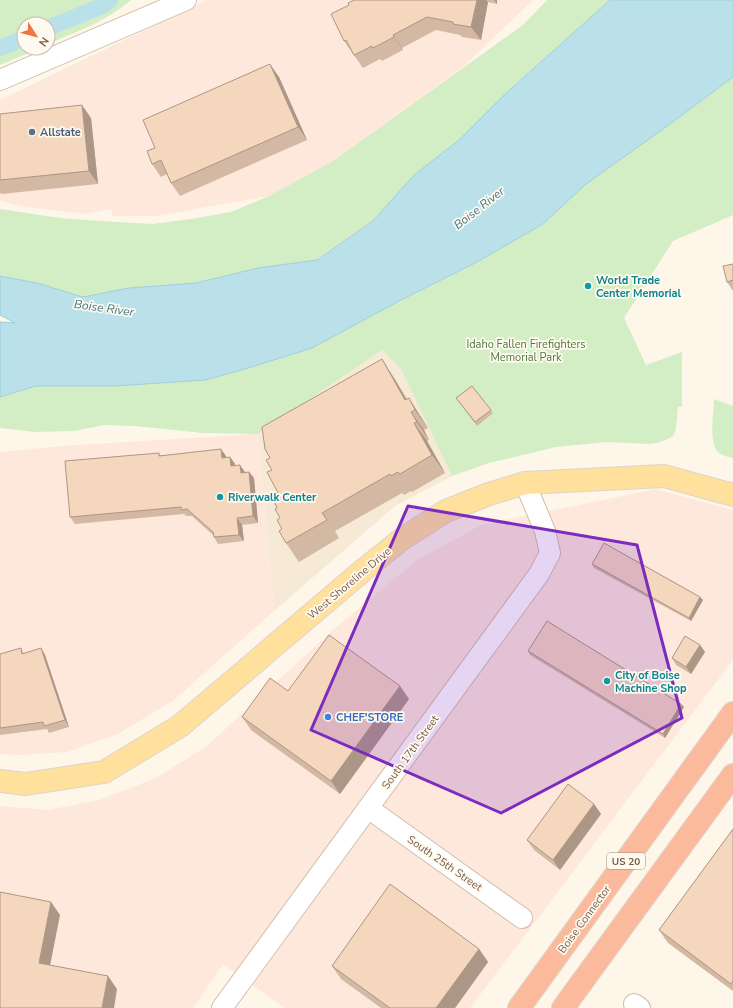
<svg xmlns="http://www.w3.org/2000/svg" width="733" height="1008" viewBox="0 0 733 1008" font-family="'Nunito Sans',sans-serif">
<rect width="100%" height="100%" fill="#fef6e8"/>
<path fill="#f6e9d5" d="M382 350 401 369 452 476 395 506 274 611 258 434Z"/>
<g fill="#fee8db">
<path d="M207 0H533L463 67 333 161 269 196 156 216H113L111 209 86 214 27 207 0 201V100Z"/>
<path d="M258 434 274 611 174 700 118 734 67 752 19 755 0 754V452L63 446Z"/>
<path d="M656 489 733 510V660L470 1008H285L223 964 193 1008H0V806L48 810 99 800 156 778 207 746 334 629 417 560 481 525Z"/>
</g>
<g fill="#d3edc5">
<path d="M0 0H131C107 21 76 32 48 44V24H24V48H40L0 65Z"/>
<path d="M547 0H610L503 96 459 140 414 175 373 221 316 260 258 268 196 283 129 288 83 297 37 283 0 276V209L60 218 100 221 152 224 191 219 231 212 269 196 333 161 523 25Z"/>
<path d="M733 77V215L673 241 624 318 646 365 682 352V407H678L676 427 674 435 670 438 660 442 651 444 606 442 556 447 489 463 452 476 401 369 382 350 258 434 203 433 135 426 104 425 74 431 35 432 0 428V397L36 386H115L312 348 399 301 477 262 543 224 586 184Z"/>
<path d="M714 399 733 406V458C729 457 724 456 721 454 707 447 714 413 714 399Z"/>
</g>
<path fill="#bae0e9" stroke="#a0cfdc" d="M610 0H733V77L666 127 586 184 543 224 477 262 399 301 312 348 245 369 205 380 115 386H36L0 397V322L15 323 0 315V276L37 283 83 297 129 288 196 283 258 268 317 260 373 221 414 175 459 140 503 96Z"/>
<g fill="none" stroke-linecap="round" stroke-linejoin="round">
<g stroke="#bae0e9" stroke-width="16">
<path d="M48 28 102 6 110 0"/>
<path d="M0 48 24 38"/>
</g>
<defs>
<g id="minor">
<path d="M0 80 186 0"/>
<path d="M368 808 522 918"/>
<path d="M634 1004 640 1008"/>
<path d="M222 1008 539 574 550 553 545 531 525 483"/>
</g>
<path id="major" d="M0 781 26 784 104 772 180 726 367 567 402 539 446 511 489 494 525 483 664 476 733 495"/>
<g id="highway">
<path d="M519 1008 733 713"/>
<path d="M563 1008 733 775"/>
</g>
</defs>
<use href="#minor" stroke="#d1bfac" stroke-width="22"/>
<use href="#major" stroke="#dcd5d0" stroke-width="24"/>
<use href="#highway" stroke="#dcd5d0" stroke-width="24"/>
<use href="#minor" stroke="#fff" stroke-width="20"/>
<use href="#major" stroke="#ffe09d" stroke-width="22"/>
<use href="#highway" stroke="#fbba9b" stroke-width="22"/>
</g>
<g fill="#d3b9a3">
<path d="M354 0H497V4L488 2 481 40 462 37 460 35 436 30 402 48 403 50 382 61 380 59 363 68 344 41 349 5Z"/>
<path d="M279 77 307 140 180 196 171 183 167 174 161 177 152 164 155 148Z"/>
<path d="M0 114 91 118 98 184 1 194 0 192Z"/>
<path d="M733 264V291L727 282Z"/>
<path d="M394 378 407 399 421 417 428 428 424 430 429 440 427 441 445 473 412 492 411 491 404 495 402 493 335 531 339 538 299 562 286 543 282 529 280 518 277 508 278 493 272 470 270 458Z"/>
<path d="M472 386 493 413 477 426 456 398Z"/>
<path d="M159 453 161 456H226V458L230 457 235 464V466L245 472H249L254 478 258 523 242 525 244 541 218 544 214 537 213 535 192 516H186L184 514 75 524 70 517Z"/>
<path d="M592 564 700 597 703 600 691 621 594 568Z"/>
<path d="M700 645 705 652 691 674 676 665 672 658Z"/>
<path d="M21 648 24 654 41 648 45 655 69 727 49 733 47 729 0 735V654Z"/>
<path d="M528 651 681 704 684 707 665 738 530 655Z"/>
<path d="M400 686 409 699 340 794 251 730 242 717 288 691Z"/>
<path d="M594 804 601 814 560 870 534 850 527 840Z"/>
<path d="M733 829V991L668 943 659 930Z"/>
<path d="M479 949 488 962 455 1008H381L341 979 332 966Z"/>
</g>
<g fill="#ac9685">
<path d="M477 0H486L488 2 481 40 471 27Z"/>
<path d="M494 0H497V4Z"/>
<path d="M393 35 402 48 403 50 394 37Z"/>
<path d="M270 64 279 77 307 140 298 127Z"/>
<path d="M82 105 91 118 98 184 89 171Z"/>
<path d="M382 359 394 378 413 411 405 400Z"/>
<path d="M409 398 421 417 428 428 415 410Z"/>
<path d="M411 412 424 430 429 440 417 422Z"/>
<path d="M414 423 427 441 445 473 432 455Z"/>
<path d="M221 449 226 456 227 465 222 458Z"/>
<path d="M230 457 235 464 236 473 231 466Z"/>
<path d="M240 465 245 472 241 473Z"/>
<path d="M249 472 254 478 258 523 253 516Z"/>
<path d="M237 518 242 525 244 541 239 535Z"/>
<path d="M700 597 703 600 691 621 689 618Z"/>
<path d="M700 645 705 652 691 674 686 667Z"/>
<path d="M41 648 45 655 69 727 65 720Z"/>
<path d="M400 686 409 699 340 794 331 781Z"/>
<path d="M681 704 684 707 665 738 663 734Z"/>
<path d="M594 804 601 814 560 870 553 860Z"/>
<path d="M51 902 60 915 48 976 39 963Z"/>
<path d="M479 949 488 962 455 1008H436Z"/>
<path d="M108 976 117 989 114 1008H102Z"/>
</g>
<g fill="#f5d7be" stroke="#ac9685">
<path d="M354 0H477L471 27 453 24V22L427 17 393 35 394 37 373 48 372 46 354 55 346 40 344 41 331 14 349 5 348 3Z"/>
<path d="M270 64 298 127 171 183 161 160 152 164 147 151 155 148 143 120Z"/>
<path d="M82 105 89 171 0 180V114Z"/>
<path d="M733 264V280L727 282 723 266Z"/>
<path d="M382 359 405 400 409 398 415 410 411 412 417 422 414 423 432 455 400 474 398 472 391 476 390 474 322 513 327 520 286 543 279 531 282 529 277 520 280 518 275 509 277 508 272 497 278 493 267 472 272 470 266 460 270 458 265 449 262 427Z"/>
<path d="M472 386 491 410 475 422 456 398Z"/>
<path d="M221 449 222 458 230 457 231 466 240 465 241 473 249 472 253 516 237 518 239 535 214 537 213 532 187 509 181 510V507L70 517 65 461 159 453V456Z"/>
<path d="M604 543 700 597 689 618 592 564Z"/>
<path d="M547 621 681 704 663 734 528 651Z"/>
<path d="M329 635 400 686 331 781 242 717 270 678 288 691Z"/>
<path d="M685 636 700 645 686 667 672 658Z"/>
<path d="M21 648 22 654 41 648 65 720 44 726 43 722 0 728V654Z"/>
<path d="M568 784 594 804 553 860 527 840Z"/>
<path d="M733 829V981L731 984 659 930Z"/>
<path d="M390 884 479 949 436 1008H390L332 966Z"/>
<path d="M0 892 51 902 39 963 108 976 102 1008H0Z"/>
</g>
<path fill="#7b2cbf" fill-opacity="0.2" stroke="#7b2cbf" stroke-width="3" stroke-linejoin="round" d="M408 506 637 545 682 718 501 813 311 730Z"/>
<circle fill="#5c6f8a" stroke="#fffaef" stroke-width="1.5" cx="32" cy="132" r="4"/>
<g fill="#0f9aa8" stroke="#fffaef" stroke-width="1.5">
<circle cx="588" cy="286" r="4"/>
<circle cx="220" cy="497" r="4"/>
<circle cx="607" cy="681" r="4"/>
</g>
<circle fill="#3f7fe0" stroke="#fffaef" stroke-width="1.5" cx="328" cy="717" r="4"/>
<g text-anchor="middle" stroke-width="3.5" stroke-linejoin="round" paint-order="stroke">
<rect fill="#fffaef" stroke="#a28c7b" stroke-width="1" x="607" y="853" width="38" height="16" rx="3"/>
<g font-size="10" font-weight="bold" fill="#7a5d49">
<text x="626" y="865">US 20</text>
</g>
<g font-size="11" font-weight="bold" fill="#4e5e75" stroke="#fffaef" text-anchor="start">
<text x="40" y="136">Allstate</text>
</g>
<g font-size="11" font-weight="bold" fill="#0d838f" stroke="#fffaef" text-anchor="start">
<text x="596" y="284">World Trade<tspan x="596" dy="13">Center Memorial</tspan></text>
<text x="228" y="501">Riverwalk Center</text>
<text x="615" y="679">City of Boise<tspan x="615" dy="13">Machine Shop</tspan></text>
</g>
<g font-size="11" fill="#4c7a3e" stroke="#fffaef">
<text x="526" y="348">Idaho Fallen Firefighters<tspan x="526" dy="13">Memorial Park</tspan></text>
</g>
<g font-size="11" fill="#7a5d49" stroke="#fffaef">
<text transform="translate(349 583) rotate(-40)" y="4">West Shoreline Drive</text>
<text transform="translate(410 752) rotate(-54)" y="4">South 17th Street</text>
<text transform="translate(445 863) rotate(35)" y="4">South 25th Street</text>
<text transform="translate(584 919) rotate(-54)" y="4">Boise Connector</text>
</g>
<g font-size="11" font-weight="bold" fill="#366cbe" stroke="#fffaef" text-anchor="start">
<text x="336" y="721">CHEF'STORE</text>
</g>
<g font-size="12" font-style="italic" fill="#3f7787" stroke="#fffaef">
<text transform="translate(479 208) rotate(-38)" y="4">Boise River</text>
<text transform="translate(104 308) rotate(8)" y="4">Boise River</text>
</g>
</g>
<g transform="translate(36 36) rotate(126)"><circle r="19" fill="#fffaef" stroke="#cabbad"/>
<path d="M0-3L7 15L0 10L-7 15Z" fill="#ee7546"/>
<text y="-6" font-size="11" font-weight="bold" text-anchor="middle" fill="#7a5d49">N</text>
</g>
</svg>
